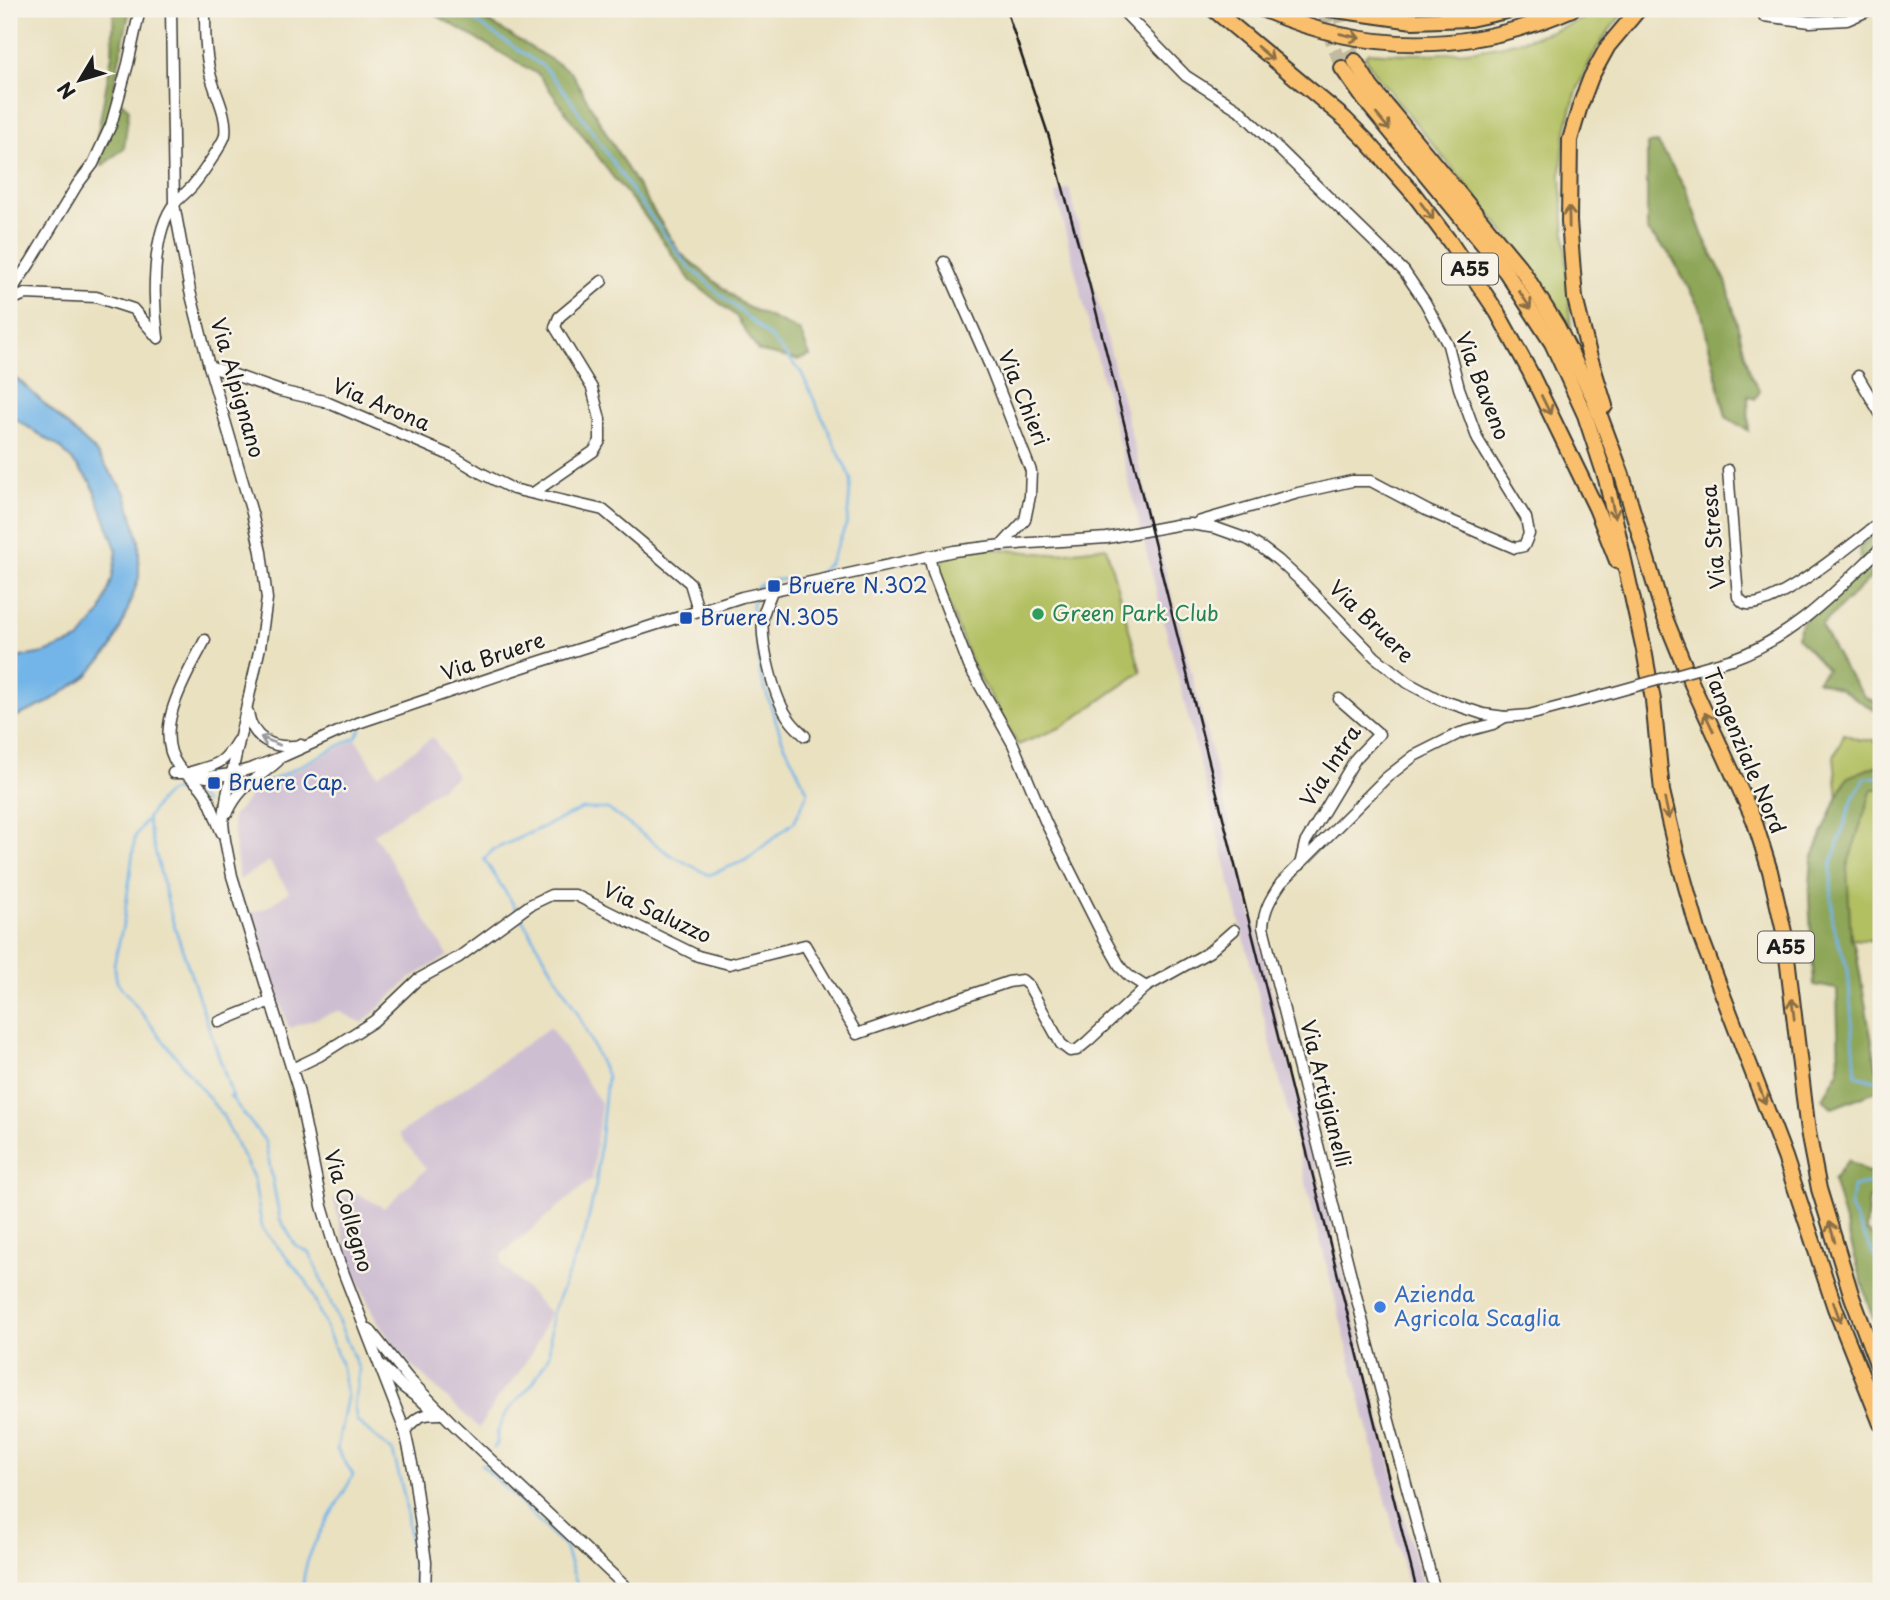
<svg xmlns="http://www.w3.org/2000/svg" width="1890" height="1600" viewBox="0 0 1890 1600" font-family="'Playpen Sans',sans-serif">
<rect width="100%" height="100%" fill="#f7f3e8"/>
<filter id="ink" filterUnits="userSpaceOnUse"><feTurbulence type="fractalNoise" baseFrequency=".0143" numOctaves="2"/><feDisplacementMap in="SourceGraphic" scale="14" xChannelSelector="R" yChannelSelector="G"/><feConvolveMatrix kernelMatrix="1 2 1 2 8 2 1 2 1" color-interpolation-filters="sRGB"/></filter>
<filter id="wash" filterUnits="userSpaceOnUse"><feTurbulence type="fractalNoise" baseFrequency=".00686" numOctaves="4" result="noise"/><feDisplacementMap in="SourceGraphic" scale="28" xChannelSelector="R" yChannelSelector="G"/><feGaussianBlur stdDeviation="1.57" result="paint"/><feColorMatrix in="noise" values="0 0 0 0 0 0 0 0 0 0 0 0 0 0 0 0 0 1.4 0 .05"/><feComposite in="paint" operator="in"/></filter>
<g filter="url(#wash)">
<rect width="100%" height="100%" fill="#eae1c1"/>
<g fill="#cebed2">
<path d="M1069 188 1423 1591H1409L1056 194Z"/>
<path d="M433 737 457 776 374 834 448 956 412 977 363 1023 338 1011 289 1028 249 913 266 908 289 892 269 861 239 880 232 817 254 792 356 739 378 775Z"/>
<path d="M550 1027 601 1103 592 1179 502 1254 501 1264 550 1313 534 1349 516 1377 496 1400 479 1428 409 1363 383 1330 375 1318 350 1261 333 1198 359 1194 384 1208 426 1169 399 1134Z"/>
</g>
<g fill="#b3c062" stroke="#686e3f" stroke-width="2">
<path d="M1606 9H1627C1583 56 1564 112 1561 176L1571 332C1546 282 1510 239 1475 196 1441 154 1407 113 1373 71L1365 56 1369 52C1458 60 1526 46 1606 9Z"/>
<path d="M965 546 1050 554 1106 547 1141 672 1062 727 1018 745 971 662 934 566Z"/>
<path d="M1844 734 1860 740H1875L1881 751V941L1851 939 1834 757Z"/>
</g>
<g fill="#8ea658" stroke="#55613a" stroke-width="2">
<path d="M114 9H130L112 94 129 109 124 148 102 166 97 137 112 55Z"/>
<path d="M422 9H468L571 72 629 172 680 253 745 306 800 331 810 356 797 360 758 351 736 316 691 281 642 212 612 176 539 75 432 13Z"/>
<path d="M1658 143 1685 187 1703 236 1726 281 1751 376 1760 391 1755 399 1748 396 1749 431 1726 417 1701 311 1670 254 1647 231V144Z"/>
<path d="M1881 527V549L1869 559 1870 578 1821 626 1844 668 1865 697 1881 705V714L1840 689 1817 680 1827 669 1797 637 1803 620 1862 566 1859 548Z"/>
<path d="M1880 764 1881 789H1872L1847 867 1851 939 1855 945 1877 1070 1881 1072V1089L1832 1108 1823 1098 1839 1071 1837 989 1814 985 1809 898 1812 859 1837 798 1848 777Z"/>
<path d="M1848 1160 1867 1172 1881 1170V1195L1869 1199 1866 1231 1881 1242V1335L1870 1310 1833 1180Z"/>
</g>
<path fill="#73b5e8" stroke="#486882" stroke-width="2" d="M9 374 22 383 94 450 126 494 139 541V577L125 618 111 649 87 676 47 703 9 720V659L44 653 79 640 101 612 112 579 117 551 91 482 61 448 9 415Z"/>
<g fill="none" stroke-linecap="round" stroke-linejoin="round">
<g stroke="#73b5e8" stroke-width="2.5">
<path d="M453 9 472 19 544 67 566 93 635 195 688 266 770 337 801 372 851 479 847 523 830 562 817 575 804 579 769 580 757 587"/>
<path d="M1881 777 1865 778 1853 798 1831 865 1832 922 1848 970 1856 1075 1881 1082"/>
<path d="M257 788 356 737 361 729"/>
<path d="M205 803C201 800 197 794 192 792 168 782 157 803 147 819L172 919 233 1098 230 1096 265 1141 280 1219 296 1246 310 1253 359 1370 354 1406 357 1421 393 1452 405 1499 416 1591"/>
<path d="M145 821 135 837 124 920 114 964 117 982 223 1116 254 1179 262 1228 307 1282 341 1363 347 1397 337 1449 353 1475C336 1511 301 1551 303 1591"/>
<path d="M1881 1180 1853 1187 1850 1208 1881 1269"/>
<path d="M494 1448 497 1444V1433L506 1413 533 1383 549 1356 552 1313 585 1234 596 1184 607 1076 577 1012 515 907 484 859 493 850 582 809H608L669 854 709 875 746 860 794 822 808 792 782 739 761 677 752 607 753 599"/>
<path d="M481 1464 565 1547 579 1591"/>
</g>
</g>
</g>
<g filter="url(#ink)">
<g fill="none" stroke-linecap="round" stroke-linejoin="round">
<g stroke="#c1baa0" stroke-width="14" stroke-dasharray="14 7" stroke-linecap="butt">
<path d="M1324 9 1328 29 1342 68"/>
<path d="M1338 9 1347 44 1355 61"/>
</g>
<defs>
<g id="minor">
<path d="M171 9 174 204 190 291 209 366 252 513 261 552 267 599 260 647 227 795 223 823 225 840 232 876 298 1089 322 1206 337 1256 405 1431 413 1468 426 1562 425 1591"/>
<path d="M1121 9 1186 76 1239 110 1404 271 1425 302 1448 345 1459 388 1478 440 1526 518 1529 534 1524 546 1515 548 1428 511 1371 481H1352L1298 493 1198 522"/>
<path d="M1764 16 1810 22 1847 20 1872 9"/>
<path d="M944 262 990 366 1031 471 1030 496 1025 520 1002 545"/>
<path d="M9 291 13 288 30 263 77 185 93 164 111 125 128 64 140 9"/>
<path d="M9 301 25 294 96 297 133 309 158 338"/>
<path d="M158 338C153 302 151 232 175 203 181 196 189 191 194 184 200 177 224 142 225 135 228 114 214 92 210 73 205 52 205 30 205 9"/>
<path d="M209 366 280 391 324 401 454 457 481 473 513 489 603 510 690 583 698 610"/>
<path d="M1858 376 1881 415"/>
<path d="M1728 470 1738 597C1742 601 1744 605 1751 604 1781 604 1854 542 1881 522"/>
<path d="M533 493 594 451 600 441V419L592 388 555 327 559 317 602 281"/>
<path d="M929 556 933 573 969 666 1013 744 1046 823 1103 936 1121 968 1129 976 1146 987"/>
<path d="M772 591C769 599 765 608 763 616 760 642 774 700 790 720 794 726 800 731 805 736"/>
<path d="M205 640C188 674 151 729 178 766 185 775 195 780 202 789 212 801 215 819 222 833"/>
<path d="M1732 659C1793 638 1836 591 1881 548"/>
<path d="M248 712C252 740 274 750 301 745"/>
<path d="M191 772C217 764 222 766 237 741"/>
<path d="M173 773H186L207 777 232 774 253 768 284 756 358 723 523 667 742 597 954 551 1002 545 1107 538 1176 525 1190 524 1216 528 1247 539 1262 548 1278 560 1303 583 1375 657 1408 683 1438 699 1483 714 1505 717 1529 715 1604 695"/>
<path d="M228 812C241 784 257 780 278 761"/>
<path d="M1300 865 1305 843 1356 758 1379 734 1339 699"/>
<path d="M219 1022 271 1001"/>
<path d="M292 1069 319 1056 374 1021 417 980 459 957 530 905 551 895H575L698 956 729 964 805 945 857 1034 1008 982 1022 980 1029 986 1061 1044 1070 1051 1077 1050 1088 1041 1146 987 1209 952 1234 930"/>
<path d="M369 1329 408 1378 456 1427 630 1591"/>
<path d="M381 1365 403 1387 431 1408"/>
<path d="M405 1431C417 1416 421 1414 440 1414"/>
<path d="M1435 1591 1369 1347 1263 927C1264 909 1271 898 1281 883L1386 778 1414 756 1460 733 1493 724 1505 717"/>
</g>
<g id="highway">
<path d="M1213 9 1345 119 1367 141 1413 193 1450 242 1497 312 1530 372 1596 508 1617 561"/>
<path d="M1262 9C1366 55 1468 55 1572 9"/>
<path d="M1329 9 1413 21 1470 19 1516 9"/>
<path d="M1355 61 1371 87 1522 270 1557 326 1593 397 1622 475 1663 613 1691 682 1754 820 1770 871 1784 932 1808 1132 1819 1189 1852 1297 1881 1374"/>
<path d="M1342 68 1364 99 1506 272 1552 343 1585 415 1606 479 1644 650 1653 700 1662 791 1676 851 1698 930 1785 1157 1835 1308 1881 1424"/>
<path d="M1605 406 1589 354 1575 298 1569 221 1570 140 1580 106 1591 77 1608 46 1639 9"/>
</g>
</defs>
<use href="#minor" stroke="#3b3a35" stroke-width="13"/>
<use href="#highway" stroke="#3b3a35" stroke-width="18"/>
<use href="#minor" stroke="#fff" stroke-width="10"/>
<use href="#highway" stroke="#f9bf6d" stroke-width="14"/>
<path stroke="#1c1c1c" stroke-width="2.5" d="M1006 9 1049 137 1089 283 1417 1591"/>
<defs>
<path id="minor-bridge" d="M1604 695 1732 659"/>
</defs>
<use href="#minor-bridge" stroke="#3b3a35" stroke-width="13" stroke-linecap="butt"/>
<use href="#minor-bridge" stroke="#fff" stroke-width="10"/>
</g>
<defs><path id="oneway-shaft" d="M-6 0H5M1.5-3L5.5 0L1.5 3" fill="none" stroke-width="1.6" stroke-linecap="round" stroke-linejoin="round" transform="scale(1.75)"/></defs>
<g stroke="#8a6e44">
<use href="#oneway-shaft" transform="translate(1350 36) rotate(13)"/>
<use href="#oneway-shaft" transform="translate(1265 53) rotate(40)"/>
<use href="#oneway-shaft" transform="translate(1383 122) rotate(50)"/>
<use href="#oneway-shaft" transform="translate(1427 211) rotate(53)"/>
<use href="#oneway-shaft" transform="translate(1569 217) rotate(-91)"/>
<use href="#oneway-shaft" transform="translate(1525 300) rotate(57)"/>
<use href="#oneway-shaft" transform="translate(1546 405) rotate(64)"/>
<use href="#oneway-shaft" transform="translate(1613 508) rotate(78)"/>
<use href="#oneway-shaft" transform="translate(1709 722) rotate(-115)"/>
<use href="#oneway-shaft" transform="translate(1667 809) rotate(77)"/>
<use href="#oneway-shaft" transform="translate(1793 1009) rotate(-97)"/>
<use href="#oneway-shaft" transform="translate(1762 1094) rotate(69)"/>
<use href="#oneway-shaft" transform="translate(1832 1232) rotate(-106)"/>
<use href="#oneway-shaft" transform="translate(1837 1312) rotate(70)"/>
</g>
<use stroke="#999" href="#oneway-shaft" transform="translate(270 741) rotate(-157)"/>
</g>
<g fill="#1a4fb4" stroke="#f7f3e8" stroke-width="2.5">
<rect x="767" y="579" width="14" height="14" rx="3.5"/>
<rect x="679" y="611" width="14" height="14" rx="3.5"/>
<rect x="207" y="776" width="14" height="14" rx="3.5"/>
</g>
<circle fill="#2e9e5b" stroke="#f7f3e8" stroke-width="2.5" cx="1038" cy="614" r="7"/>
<circle fill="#3f7fe0" stroke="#f7f3e8" stroke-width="2.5" cx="1380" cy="1307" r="7"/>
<g text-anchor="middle" stroke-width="5" stroke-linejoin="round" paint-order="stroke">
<g fill="#f7f3e8" stroke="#5e5c59" stroke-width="2">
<rect x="1442" y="253.5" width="56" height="31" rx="5"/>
<rect x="1758" y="931.5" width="56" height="31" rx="5"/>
</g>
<g font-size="19" font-weight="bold" fill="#1c1c1c">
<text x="1470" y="276">A55</text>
<text x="1786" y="954">A55</text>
</g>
<g font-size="21" fill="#1c1c1c" stroke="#f7f3e8">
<text transform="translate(1482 386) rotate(69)" y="7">Via Baveno</text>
<text transform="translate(237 388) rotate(74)" y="7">Via Alpignano</text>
<text transform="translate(1023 398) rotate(68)" y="7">Via Chieri</text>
<text transform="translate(381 405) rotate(23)" y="7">Via Arona</text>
<text transform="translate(1714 537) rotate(-95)" y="7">Via Stresa</text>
<text transform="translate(1371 622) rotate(44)" y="7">Via Bruere</text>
<text transform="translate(493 657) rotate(-19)" y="7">Via Bruere</text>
<text transform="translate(1744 751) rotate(67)" y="7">Tangenziale Nord</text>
<text transform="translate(1331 766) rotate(-57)" y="7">Via Intra</text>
<text transform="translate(657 913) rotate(25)" y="7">Via Saluzzo</text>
<text transform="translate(1325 1094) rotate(76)" y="7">Via Artigianelli</text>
<text transform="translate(348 1211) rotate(74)" y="7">Via Collegno</text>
</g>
<g font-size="21" fill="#164399" stroke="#f7f3e8" text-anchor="start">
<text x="788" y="593">Bruere N.302</text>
<text x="700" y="625">Bruere N.305</text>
<text x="228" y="790">Bruere Cap.</text>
</g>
<g font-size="21" fill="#27864d" stroke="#f7f3e8" text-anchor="start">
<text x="1052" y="621">Green Park Club</text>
</g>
<g font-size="21" fill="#366cbe" stroke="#f7f3e8" text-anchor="start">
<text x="1394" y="1302">Azienda<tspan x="1394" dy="24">Agricola Scaglia</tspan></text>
</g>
</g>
<rect width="1890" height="1600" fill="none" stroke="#f7f3e8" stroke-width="35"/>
<g transform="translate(80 80) rotate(232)" stroke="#f7f3e8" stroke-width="5" paint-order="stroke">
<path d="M0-5L12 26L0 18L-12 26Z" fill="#1c1c1c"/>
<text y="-10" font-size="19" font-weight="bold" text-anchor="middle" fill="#1c1c1c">N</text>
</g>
</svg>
